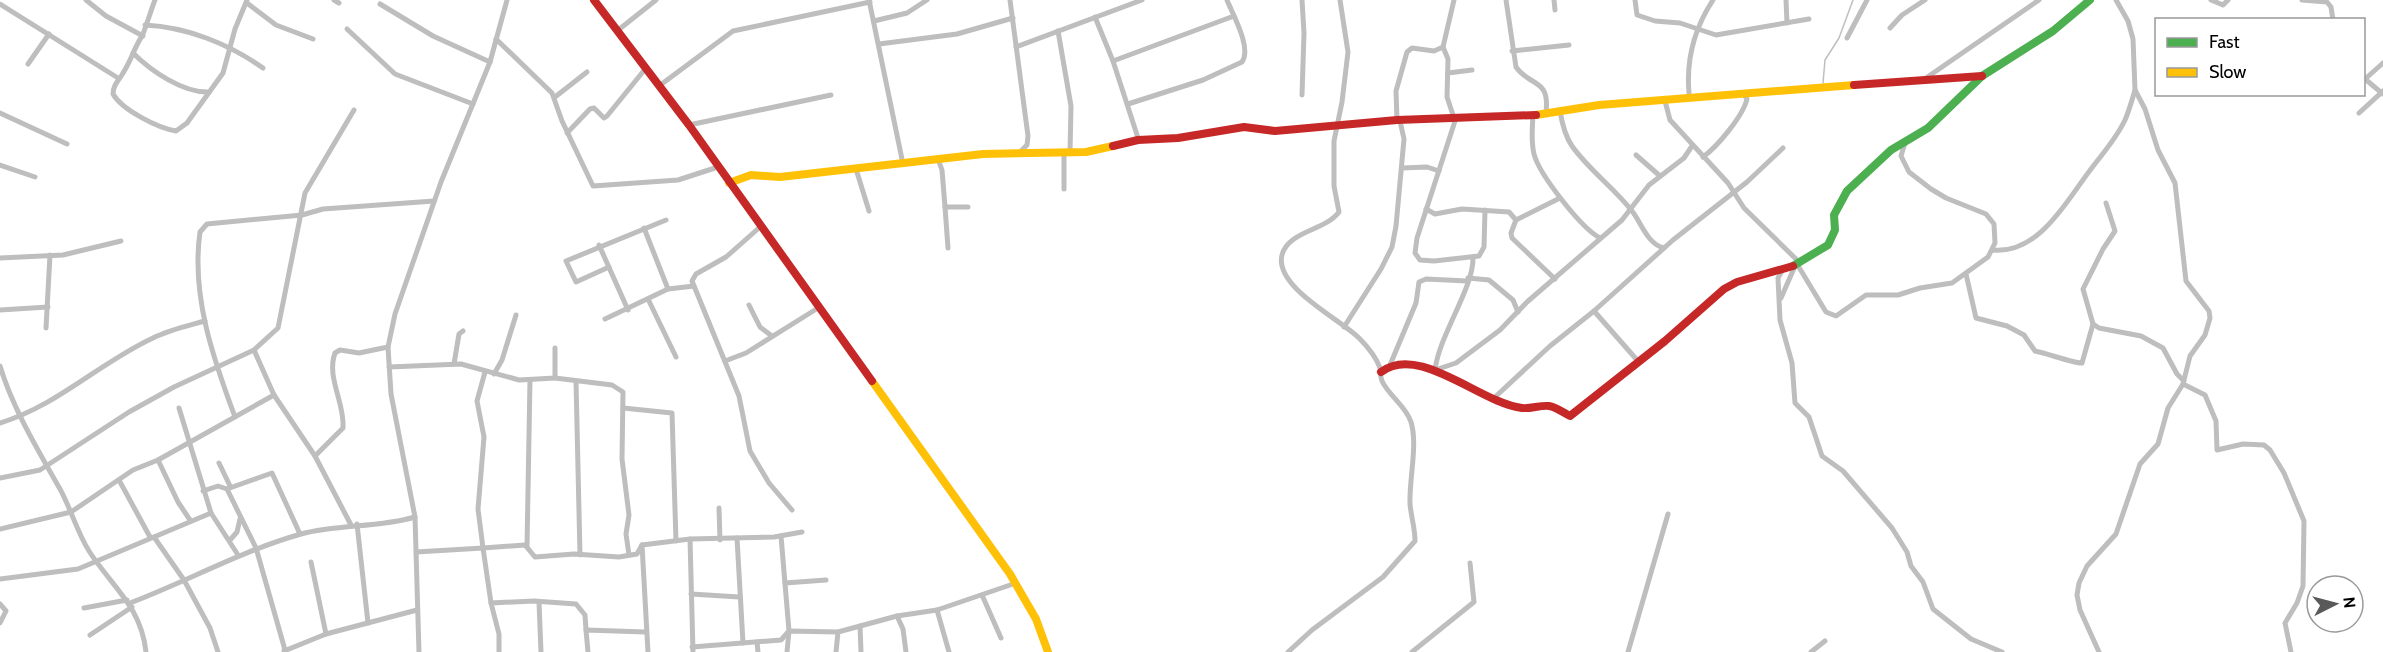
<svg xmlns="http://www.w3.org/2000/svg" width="2383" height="652" viewBox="0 0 2383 652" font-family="Cabin,sans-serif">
<rect width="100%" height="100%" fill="#fff"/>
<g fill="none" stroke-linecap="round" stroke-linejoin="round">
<path stroke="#bfbfbf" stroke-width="1.5" d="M1823 83 1825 60 1839 38 1853 0"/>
<g stroke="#bebebe" stroke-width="5">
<path d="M86 0 106 16 143 36"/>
<path d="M155 0C152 7 144 33 142 36 134 48 131 61 123 73 119 81 113 84 113 94 122 110 158 128 176 131L187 123 223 73 235 29 247 0"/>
<path d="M334 0 339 3"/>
<path d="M869 0 903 164"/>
<path d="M1010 0 1028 136 1027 145 1020 152"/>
<path d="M1302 0 1304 33 1302 95"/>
<path d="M1454 0 1443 47 1448 59 1447 97 1455 121 1417 238 1415 253 1420 260 1434 261 1479 256 1484 247 1485 210"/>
<path d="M1506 0 1516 67C1530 87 1550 78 1546 112"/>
<path d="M1554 0 1555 10"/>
<path d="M1635 0 1637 15 1655 21 1680 23 1716 35 1809 19"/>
<path d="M1786 0 1787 23"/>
<path d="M2211 0 2223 5 2228 0"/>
<path d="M2302 0 2327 2 2331 7 2333 20"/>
<path d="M247 3 276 25 313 39"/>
<path d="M0 4 118 78"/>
<path d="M380 4 433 36 490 62"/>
<path d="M1095 17 1113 61 1139 141"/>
<path d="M874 21 907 13 927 0"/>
<path d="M145 25C187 27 229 44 263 68"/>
<path d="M1890 28 1902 15 1925 0"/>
<path d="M347 29 395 74 473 104"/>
<path d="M617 31 656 0"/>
<path d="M1058 31 1071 106 1070 152"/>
<path d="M1847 38 1867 0"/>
<path d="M496 39 552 93 562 121 593 186 678 180 718 167"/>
<path d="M879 44 957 34 1013 18"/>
<path d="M1016 47 1142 0"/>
<path d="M1512 51 1569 45"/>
<path d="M133 53C151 71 183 93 209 92"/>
<path d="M1113 61 1234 16"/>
<path d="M28 64 49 34"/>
<path d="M1448 73 1472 70"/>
<path d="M1926 78 2039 0"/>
<path d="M2365 79 2383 94"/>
<path d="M2364 80 2383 63"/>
<path d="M659 86 733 31 870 2"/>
<path d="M1689 93C1686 59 1694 29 1713 0"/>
<path d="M555 97 587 72"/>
<path d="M1665 101 1670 120 1728 183 1744 208 1799 262"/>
<path d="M1128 104 1203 80 1242 62C1252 48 1233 15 1227 0"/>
<path d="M1560 111C1562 123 1565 136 1572 146 1589 170 1614 188 1632 211 1641 222 1647 244 1664 248"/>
<path d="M0 113 67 144"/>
<path d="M2359 113 2383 91"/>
<path d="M1533 116C1532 129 1531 142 1534 154 1539 174 1581 228 1600 238"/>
<path d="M1397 120 1396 91 1407 52 1412 48 1434 51 1443 47"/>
<path d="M689 125 831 95"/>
<path d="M567 133 590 109 594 108 604 118 607 116 646 68"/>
<path d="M1636 155 1660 176"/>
<path d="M1703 157C1717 147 1743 116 1747 99L1743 93"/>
<path d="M938 159 942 170 945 207H968"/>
<path d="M0 165 35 177"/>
<path d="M1402 168 1427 167 1439 171"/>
<path d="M856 169 869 211"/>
<path d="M1064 189V152"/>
<path d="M945 207 948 248"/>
<path d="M1426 209 1435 214 1462 209 1509 212 1516 220 1511 233 1512 238 1555 279"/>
<path d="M1516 220 1560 198"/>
<path d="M760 227 726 257 696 274 692 281 739 396 750 451 769 483 792 510"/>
<path d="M644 228 668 289"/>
<path d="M599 245 628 310"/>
<path d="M1992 250C2039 255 2067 200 2091 169 2103 153 2116 139 2125 120 2129 111 2132 100 2135 90"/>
<path d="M1473 257C1474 288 1439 335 1435 370L1456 363 1500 330 1527 302 1622 220 1649 185 1684 158 1692 146"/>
<path d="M0 258 63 255 121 241"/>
<path d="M1797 264 1826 312 1836 316 1866 295H1898L1920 288 1952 283 1988 257 1995 243 1994 224 1986 214 1946 198 1931 189 1909 172 1901 156 1905 143"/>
<path d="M609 267 576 282 566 261 666 220"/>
<path d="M1782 271 1778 278 1780 320 1792 363 1795 403 1809 417 1822 456 1843 471 1892 528 1907 552 1911 566 1923 582 1933 609 1971 639 2002 652"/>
<path d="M1966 274 1976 318 2007 326 2024 335 2035 351C2046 353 2076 364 2082 363L2093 324 2083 289 2103 249 2115 231 2106 203"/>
<path d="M1468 278 1489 280 1513 300 1518 312"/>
<path d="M1781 298 1795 266"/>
<path d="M648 299 676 357"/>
<path d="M749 305 760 327 772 336"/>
<path d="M0 310 48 307"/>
<path d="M1594 311 1637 360"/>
<path d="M605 319 668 289 694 286"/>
<path d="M2093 324 2099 328 2141 336 2163 348 2177 374 2184 381"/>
<path d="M1344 327 1381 269 1392 247 1396 226 1404 139 1400 121"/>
<path d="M46 328 50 255"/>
<path d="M254 350 274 395"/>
<path d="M725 361 746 353 818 308"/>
<path d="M454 364 459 334 463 331"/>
<path d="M1390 365 1416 303 1419 282 1426 279 1467 281"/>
<path d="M0 366C13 409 38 450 60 489 71 509 77 532 89 551 112 587 141 606 146 652"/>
<path d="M389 367 461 364 519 380 555 378V348"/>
<path d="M485 372 477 401 484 437 478 509 483 548 525 545 535 557 574 554 619 557 637 554 642 545"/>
<path d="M494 374 502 360 516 315"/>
<path d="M555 378 612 385 623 392 622 459 629 515 626 534 629 555"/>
<path d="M576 381 580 555"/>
<path d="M2183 384 2205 395 2216 421 2217 450 2243 444 2264 445 2270 450 2284 473 2304 521 2303 586 2297 603 2285 623 2291 652"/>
<path d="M1494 398 1550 346 1594 311 1673 240 1747 182 1783 148"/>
<path d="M179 408 211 513"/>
<path d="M623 408 672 413 676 541"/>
<path d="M235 417C213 358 191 295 200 232L207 224 302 215 323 209 434 201"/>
<path d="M0 423C57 406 99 363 153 338 169 330 187 326 205 321"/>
<path d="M315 456 343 428C345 403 326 377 335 353L340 350 359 353 388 347"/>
<path d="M158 460 178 502 190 520"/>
<path d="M219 463 230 486"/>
<path d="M0 478 40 470 129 412 174 387 254 350 278 328 305 193 354 110"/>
<path d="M119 480 150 537"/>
<path d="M227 489 256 548 285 650"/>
<path d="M203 491 218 486 227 489 272 473 300 534"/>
<path d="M719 508 720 540"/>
<path d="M357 524 368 623"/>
<path d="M0 529 71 512 133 470 158 460 274 395 315 456 351 525"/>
<path d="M781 536 789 631 787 652"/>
<path d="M154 537 184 580 210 628 218 652"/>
<path d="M737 538 743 643"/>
<path d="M690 539 693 652"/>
<path d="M230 540 237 532 240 519"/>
<path d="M642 545 690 539 774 537 802 532"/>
<path d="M642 545 648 652"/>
<path d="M527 547 530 380"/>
<path d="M416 552 483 548 491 603 534 601 576 604 585 615 586 630"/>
<path d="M311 562 326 634"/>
<path d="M0 579 78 569 211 513 238 555"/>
<path d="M785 583 826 580"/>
<path d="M691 594 739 597"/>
<path d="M982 595 1001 638"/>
<path d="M539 602 541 652"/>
<path d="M130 603C188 581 241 551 301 534 339 524 378 528 415 517"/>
<path d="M491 603 499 634V652"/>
<path d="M0 604 6 611 0 623"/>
<path d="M84 608 127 600"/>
<path d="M937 610 949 652"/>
<path d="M897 616 903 629 906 652"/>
<path d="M860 626 861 652"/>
<path d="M90 635 132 607"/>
<path d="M757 642 758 652"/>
<path d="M692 647 781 640 789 631 838 632"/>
<path d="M284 651 326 634 417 610"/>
<path d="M419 652 415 517 391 394 388 347 395 314 441 182 490 62 507 0"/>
<path d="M588 652 586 630 645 632"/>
<path d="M836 652 838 632 897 616 937 610 1016 583"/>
<path d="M1288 652 1312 630 1383 577 1415 541C1415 528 1411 516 1410 504 1409 479 1418 445 1411 422 1406 406 1389 396 1382 381 1380 377 1381 372 1380 368 1376 357 1367 346 1359 338 1340 319 1274 287 1282 255 1288 231 1325 231 1339 212L1334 186V141L1342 102 1348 52 1340 0"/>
<path d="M1412 652 1474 602 1470 563"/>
<path d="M1628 652 1668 514"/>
<path d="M1811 652 1825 641"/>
<path d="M2099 652 2080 610 2077 595 2079 583 2087 566 2116 534 2140 464 2158 444 2168 408 2183 384 2190 356 2205 335 2210 318 2209 311 2186 281 2175 183 2158 150 2145 109 2135 90 2133 39 2128 21 2116 0"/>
</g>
<path stroke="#4caf50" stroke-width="8" d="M1793 266 1828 245 1835 230 1834 215 1847 191 1891 150 1928 128 1982 76 2053 31 2090 0"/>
<g stroke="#ffc107" stroke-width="8">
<path d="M1536 115 1599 105 1854 85"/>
<path d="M729 183 751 175 780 177 983 154 1086 152 1113 146"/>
<path d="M872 381 1010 574 1036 619 1048 652"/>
</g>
<g stroke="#c62828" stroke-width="8">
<path d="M594 0 689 125 872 381"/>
<path d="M1854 85 1982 76"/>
<path d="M1113 146 1138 140 1178 138 1244 127 1275 131 1397 120 1536 115"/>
<path d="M1381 372C1419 343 1480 403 1522 408 1531 409 1540 405 1549 406 1556 407 1564 413 1570 416L1665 341 1724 289 1737 282 1793 266"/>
</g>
</g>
<rect x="2155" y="18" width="210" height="78" fill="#ffffff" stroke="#999999" stroke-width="1.5"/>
<rect x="2167" y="38" width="30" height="9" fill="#4caf50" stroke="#999999" stroke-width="1.5"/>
<text x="2209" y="48" font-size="18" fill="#000000">Fast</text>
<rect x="2167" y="68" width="30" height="9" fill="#ffc107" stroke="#999999" stroke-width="1.5"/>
<text x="2209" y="78" font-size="18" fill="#000000">Slow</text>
<g transform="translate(2335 604) rotate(84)"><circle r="28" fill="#ffffff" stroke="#999999" stroke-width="1.5"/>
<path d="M0-4.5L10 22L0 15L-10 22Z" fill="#595959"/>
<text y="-9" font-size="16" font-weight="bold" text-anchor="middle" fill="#000000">N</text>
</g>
</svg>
